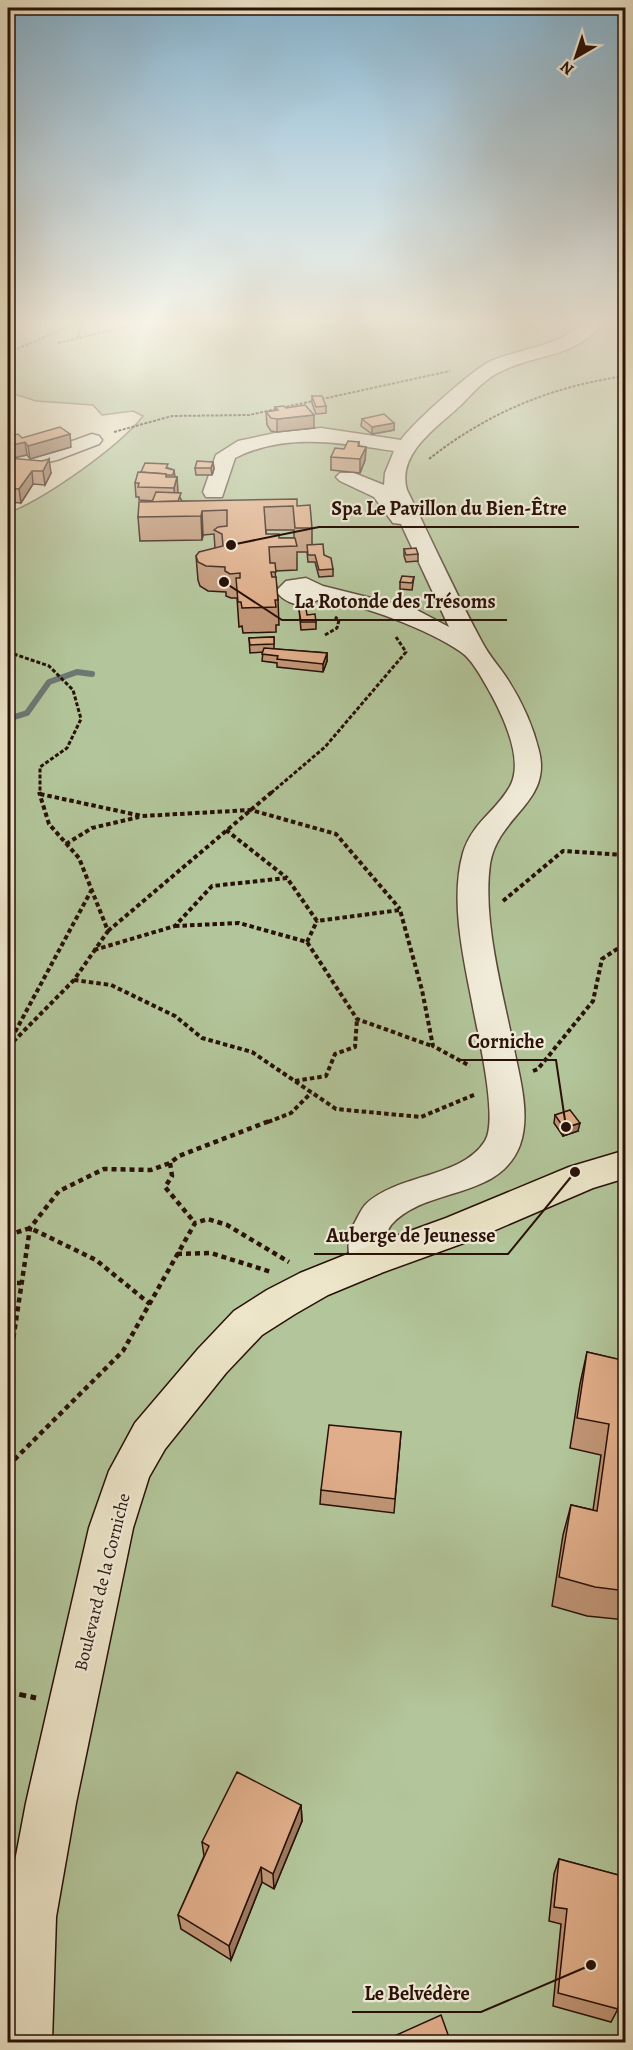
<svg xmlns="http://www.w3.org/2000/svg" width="633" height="2050" viewBox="0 0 633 2050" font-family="Alegreya,serif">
<rect width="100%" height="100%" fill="#ede6ca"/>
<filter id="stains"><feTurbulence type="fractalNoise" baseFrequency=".00333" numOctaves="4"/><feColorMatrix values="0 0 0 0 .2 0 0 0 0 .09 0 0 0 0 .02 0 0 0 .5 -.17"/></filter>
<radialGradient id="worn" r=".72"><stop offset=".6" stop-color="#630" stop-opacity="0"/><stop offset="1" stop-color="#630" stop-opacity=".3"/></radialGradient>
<path fill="#b3c69b" stroke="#6e6b51" stroke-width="1.5" d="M8 322H625V2042H8V513C45 499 119 447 143 416L133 411 102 415 93 405 36 401 8 392Z"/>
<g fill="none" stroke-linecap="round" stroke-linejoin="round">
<path stroke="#6c7874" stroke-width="6" d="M8 719 27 713 49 682 77 672 92 674"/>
<defs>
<g id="minor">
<path d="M578 322H596L599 326C578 356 534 355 504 370 486 377 474 392 461 405 439 426 396 453 407 490 432 541 455 592 482 642 489 656 500 667 508 680 522 702 533 726 539 751 552 803 498 815 490 864 482 923 504 996 515 1054 521 1082 530 1117 520 1145 499 1201 425 1186 391 1225 382 1236 390 1257 381 1273L368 1278 355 1273C347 1257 346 1239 354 1224 358 1217 361 1209 366 1204 397 1174 462 1178 485 1141 499 1119 477 1030 472 1002 463 956 450 899 463 853 472 823 495 812 509 788 525 763 504 718 491 694 484 682 473 660 461 652 429 630 361 603 321 600 317 599 313 603 309 604 296 607 283 601 276 591L286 581 306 578 323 586 415 609 449 627 401 524 393 523 374 497 340 481 336 477 340 473H354L384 485 385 473 394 451C341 443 286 432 235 458L222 497H206L203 492 216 455 238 441 285 431 321 428 401 440C414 422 472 370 491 361 521 348 555 348 580 325Z"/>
<path d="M92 434 99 436 102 440 99 444 57 460 8 471V459L44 451Z"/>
</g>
<path id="major" d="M626 1150V1178L593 1188 472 1240 381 1273 328 1295 295 1314 262 1335 226 1373 165 1449 149 1477 133 1528 76 1803 56 1917 52 2042H8V1898L26 1803 89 1528 109 1471 135 1423 198 1349 234 1311 267 1290 300 1273 355 1251 446 1218 569 1167Z"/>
</defs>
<use href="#minor" stroke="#594638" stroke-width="3"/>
<use href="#major" stroke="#281007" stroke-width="3"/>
<g stroke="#281007" stroke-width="2" stroke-dasharray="3 1.5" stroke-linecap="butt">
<path d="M290 322 325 327 362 322"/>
<path d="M394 322H521L539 331"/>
<path d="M78 338 82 322"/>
<path d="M58 343 145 322"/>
<path d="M17 349 79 322"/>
<path d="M114 432 172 416 249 415 450 371"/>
<path d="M429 459C487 413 552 386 626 376"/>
</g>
<g stroke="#281007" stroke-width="3" stroke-dasharray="4 2" stroke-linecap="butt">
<path d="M325 635 337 628 339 620 335 617"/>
<path d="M8 652 49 666 73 690 81 719 67 748 40 767V793"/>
<path d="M271 793 325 747 406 652 396 637"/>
</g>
<g stroke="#281007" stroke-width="4" stroke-dasharray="4.5 3" stroke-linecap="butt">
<path d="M40 794 142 816 251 810 336 834 400 909"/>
<path d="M226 830 287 878"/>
<path d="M66 844 92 828 139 817"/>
<path d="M503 901 563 851 626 855"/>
<path d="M175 926 239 923 307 942 357 1019 432 1046"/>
<path d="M108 931 272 792"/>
<path d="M307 942 317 921"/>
<path d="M94 950 175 926 212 886 287 878 317 921 400 910 422 990 433 1046 470 1066"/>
<path d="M74 980 111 985 175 1016 202 1038 252 1052 336 1109 421 1117 476 1094"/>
<path d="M8 1045 91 891"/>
<path d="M8 1047 74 980 108 931 79 858 49 824 39 792"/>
<path d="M533 1071 538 1069 593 1001 602 959 626 943"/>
<path d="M295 1081 326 1076 335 1054 355 1047 357 1019"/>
<path d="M268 1122 291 1113 311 1093"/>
</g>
<g stroke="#281007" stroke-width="4.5" stroke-dasharray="5 4" stroke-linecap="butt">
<path d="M170 1163 172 1176 165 1187 195 1223"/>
<path d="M8 1235 30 1228 96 1260 150 1304"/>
<path d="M177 1254 211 1253 271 1272"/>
<path d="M8 1283H21"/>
<path d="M12 1347 30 1228 59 1191 104 1169 151 1170 170 1163 179 1156 272 1120"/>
<path d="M8 1466 123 1351 195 1223 208 1219 227 1225 289 1262"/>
</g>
<path stroke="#281007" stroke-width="5" stroke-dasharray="7 4.5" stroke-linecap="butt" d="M8 1692 36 1698"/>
<use href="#minor" fill="#f3efdd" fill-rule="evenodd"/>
<use href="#major" fill="#ede6ca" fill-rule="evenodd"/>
</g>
<g fill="#c19677" stroke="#281007" stroke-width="1.5" fill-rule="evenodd">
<path d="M312 396 326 406V413L316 414 312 403Z"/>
<path d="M275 407 286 408 314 428 277 432 271 431 267 425 266 412 275 411Z"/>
<path d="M362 419 394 423V430L372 434 361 426Z"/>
<path d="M8 437 22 438 71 447 30 459 27 455 13 458 51 473 45 485 33 484 21 503 8 502Z"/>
<path d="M359 442V446L366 447 365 460 360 473 331 470V457L344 449Z"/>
<path d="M213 462 214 469 212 475H196L195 468Z"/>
<path d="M168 468 174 470 175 477H177V493L182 501 297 506 312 528V544L324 555 333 569V576L319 577 315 562H308L307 552H297V570L275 571 278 600 279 625H276V632L243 633 242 626 239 627 237 598H231L226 596V592L208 591 200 586 198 580 196 556 215 548 214 534 203 535 202 540 140 541 138 517 153 501 139 500V497H136L135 483 141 472ZM266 530H294V538H279L266 534Z"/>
<path d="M404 549 418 554V561L406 562 404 556Z"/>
<path d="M414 577 412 590 400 589V582Z"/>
<path d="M299 609 316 622V629L301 630Z"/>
<path d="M274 637V649L327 653V661L323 672 277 667V663L262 661 263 652 250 653 249 638Z"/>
<path d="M555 1115 578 1131 563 1136 554 1123Z"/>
<path d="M587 1352 626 1361V1620L587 1616 552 1606 563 1535 571 1505 593 1510 601 1455 570 1448 580 1384Z"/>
<path d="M401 1432 394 1513 320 1504 321 1490Z"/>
<path d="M301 1805 302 1821 274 1889 262 1882 231 1960 181 1929 178 1915 204 1856 202 1842Z"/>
<path d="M559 1859 626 1877V2009L619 2007 611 2022 553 2006 561 1924 549 1921 554 1874Z"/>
</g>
<g fill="#9d7a61" stroke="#281007" stroke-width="1.5">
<path d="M314 415V428L277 432V419Z"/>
<path d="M394 423V430L372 434V427Z"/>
<path d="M70 434 71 447 30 459 28 446Z"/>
<path d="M25 442 27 455 8 459V446Z"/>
<path d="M366 447 365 460 360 473V459Z"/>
<path d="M49 459 51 473 45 485 43 471Z"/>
<path d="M213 462 214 469 212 475 211 468Z"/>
<path d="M32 471 33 484 21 503 19 489Z"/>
<path d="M177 477 178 491 175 501 174 488Z"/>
<path d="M202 511 203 535 202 540 201 516Z"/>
<path d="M327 653V661L323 672V664Z"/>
<path d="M580 1123 578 1131 563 1136 564 1128Z"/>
<path d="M8 1279 10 1289 8 1302Z"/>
<path d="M301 1805 302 1821 274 1889 273 1874Z"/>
<path d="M261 1867 262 1882 231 1960 229 1946Z"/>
</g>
<g fill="#e0ae8a" stroke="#281007" stroke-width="1.5">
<path d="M312 396H322L326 406 316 407Z"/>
<path d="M305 405 314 415 277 419 271 418 266 412 278 410 275 407 284 406 286 408Z"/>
<path d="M384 414 394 423 372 427 362 419Z"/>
<path d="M60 427 70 434 28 446 25 442 8 446V437L18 434 22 438Z"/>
<path d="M348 441 359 442 358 446 366 447 360 459 331 457 335 448 344 449Z"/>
<path d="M8 458 42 461 49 459 43 471H32L19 489 8 488Z"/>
<path d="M197 461 213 462 211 468H195Z"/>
<path d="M145 463 168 464 166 468 174 470 173 475H166V474L141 472Z"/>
<path d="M138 472 166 474V477H177L174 488 138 487 139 483H135Z"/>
<path d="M156 492 181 493 178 501 152 502Z"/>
<path d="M297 499V506L310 505 312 528H295L293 506 264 507 266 534H279V538H295L297 546 269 547 270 563H275L276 572H271L272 577H276L278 600H275L276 607 242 608 241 602H238L236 578H240V573L230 574 225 571V567L206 566 198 562 196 556 199 552 223 546 222 534 214 530 218 527 227 526V510L202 511 201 516 138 517 139 502Z"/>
<path d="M323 544 324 555 331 558 333 569 319 570 315 555H308L307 545Z"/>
<path d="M416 548 418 554 406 555 404 549Z"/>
<path d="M402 576 414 577 412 583 400 582Z"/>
<path d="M299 609H306L307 615 315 614 316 622H301Z"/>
<path d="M274 637V644L250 645 249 638Z"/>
<path d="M264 648 327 653 323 664 277 659 278 656 262 654Z"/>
<path d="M570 1110 580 1123 564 1128 555 1115Z"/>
<path d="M587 1352 626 1361V1591L595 1587 559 1577 571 1505 597 1511 609 1424 577 1418Z"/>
<path d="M329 1425 401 1432 395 1499 321 1490Z"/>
<path d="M237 1772 301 1805 273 1874 261 1867 229 1946 178 1915 209 1846 202 1842Z"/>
<path d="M559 1859 626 1877V1994L622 1993 618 2009 558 1993 567 1909 554 1907Z"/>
<path d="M441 2015 451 2043H381V2042Z"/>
</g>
<linearGradient id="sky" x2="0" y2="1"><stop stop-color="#89b8d6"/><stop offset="0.53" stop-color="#f7f4e7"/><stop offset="1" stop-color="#f7f4e7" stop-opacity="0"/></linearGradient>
<rect width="633" height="609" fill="url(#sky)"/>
<g text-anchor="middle" stroke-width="4.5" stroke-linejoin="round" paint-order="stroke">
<g font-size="18" fill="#281007" stroke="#f3efdd">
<text transform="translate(102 1582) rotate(-76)" y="6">Boulevard de la Corniche</text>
</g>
</g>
<path fill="none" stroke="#281007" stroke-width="2" d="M231 545L319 527H579M224 582L282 620H507M566 1127L556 1060H456M575 1172L508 1254H314M591 1965L481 2012H352"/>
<g fill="#281007" stroke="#f3efdd" stroke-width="2">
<circle cx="231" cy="545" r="6"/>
<circle cx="224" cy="582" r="6"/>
<circle cx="566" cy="1127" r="6"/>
<circle cx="575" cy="1172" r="6"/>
<circle cx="591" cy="1965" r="6"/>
</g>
<g font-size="20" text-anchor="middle" font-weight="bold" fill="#281007" stroke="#f3efdd" stroke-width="4.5" stroke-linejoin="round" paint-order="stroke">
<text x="449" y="515">Spa Le Pavillon du Bien-Être</text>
<text x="395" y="608">La Rotonde des Trésoms</text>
<text x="506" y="1048">Corniche</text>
<text x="411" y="1242">Auberge de Jeunesse</text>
<text x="417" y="2000">Le Belvédère</text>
</g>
<rect width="633" height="2050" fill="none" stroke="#ede6ca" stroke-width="30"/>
<rect x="9" y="9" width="615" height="2032" fill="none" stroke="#281007" stroke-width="3"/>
<rect x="15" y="15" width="603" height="2020" fill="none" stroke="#281007" stroke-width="1.5"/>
<g transform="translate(576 57) rotate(219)" stroke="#f3efdd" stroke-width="4.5" paint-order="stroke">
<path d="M0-4.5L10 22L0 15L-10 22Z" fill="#281007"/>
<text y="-9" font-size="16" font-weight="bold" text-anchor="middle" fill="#281007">N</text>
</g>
<rect width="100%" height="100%" filter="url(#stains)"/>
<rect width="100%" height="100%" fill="url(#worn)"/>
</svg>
